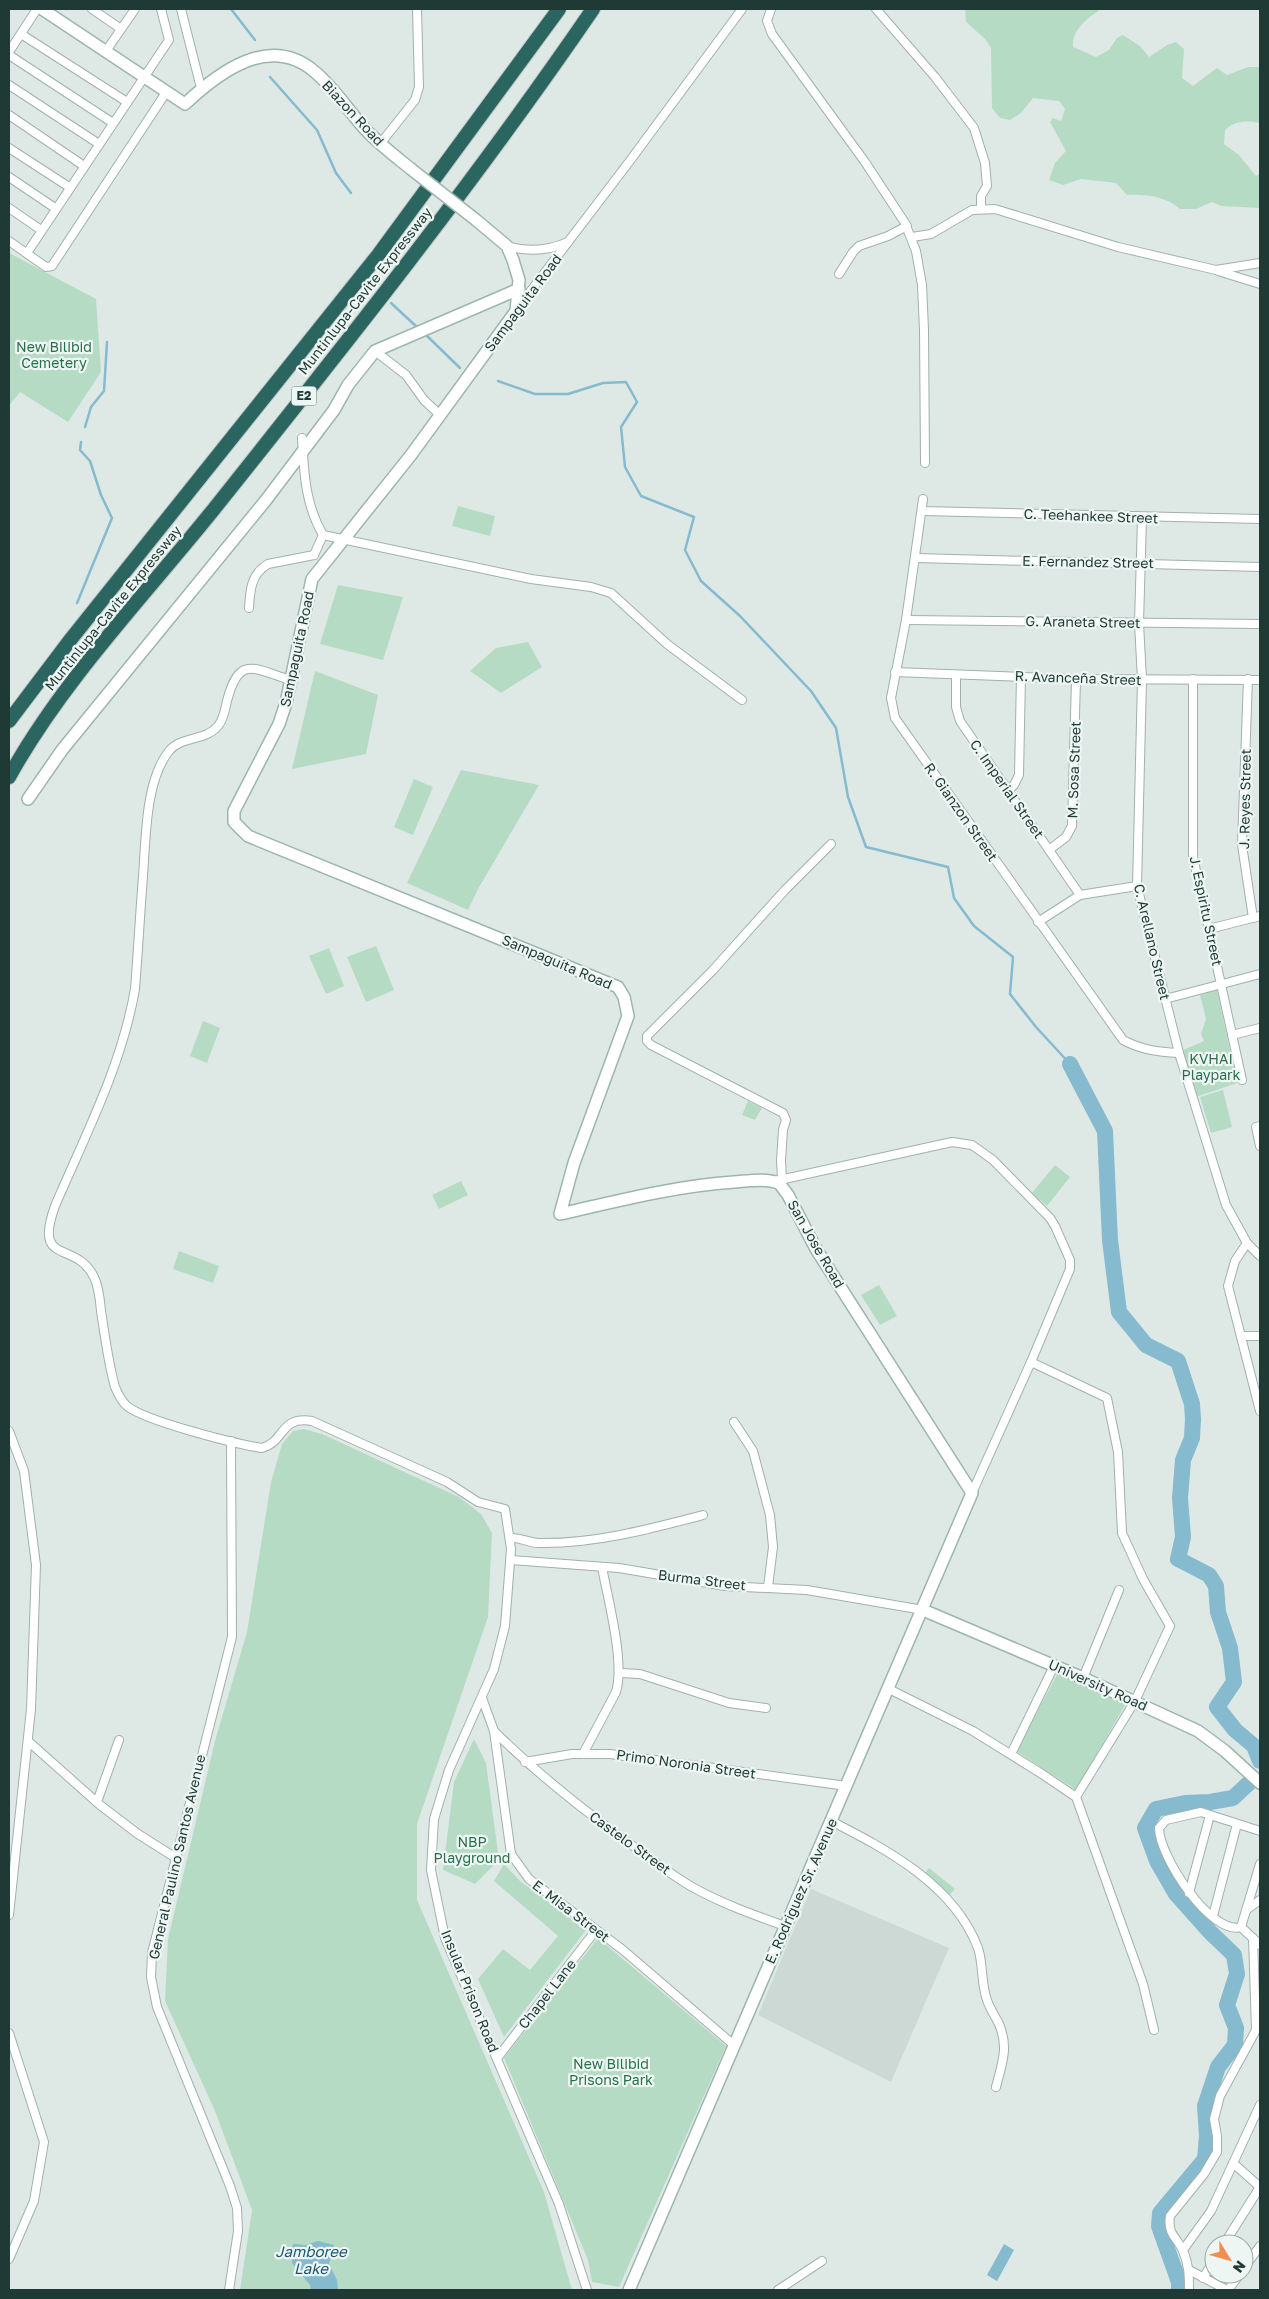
<svg xmlns="http://www.w3.org/2000/svg" width="1269" height="2299" viewBox="0 0 1269 2299" font-family="'Golos Text',sans-serif">
<rect width="100%" height="100%" fill="#dee9e6"/>
<path fill="#ccd9d5" d="M811 1889 949 1948 891 2082 758 2015Z"/>
<g fill="#b6dbc5">
<path d="M965 9H1101C1087 19 1072 29 1073 47L1096 57 1109 50 1117 38 1123 35 1140 46 1149 57 1167 45 1176 42 1184 49 1182 78 1193 86 1217 68 1227 75 1248 67H1260V123C1248 120 1234 121 1225 130L1224 144 1239 155 1256 176 1260 174V208L1221 206 1212 202 1196 209H1180C1165 196 1145 194 1127 195L1116 183 1081 179 1063 185 1049 180 1055 163 1066 151 1050 122 1053 118 1061 121 1065 109 1059 101 1033 98 1021 113 1010 120 1000 118 992 108 991 48 985 39 966 22Z"/>
<path d="M9 253 96 299 101 372 68 422 20 392 9 406Z"/>
<path d="M458 506 495 516 490 536 452 526Z"/>
<path d="M338 585 403 597 383 660 320 644Z"/>
<path d="M528 642 542 667 501 693 470 671 496 648Z"/>
<path d="M315 671 378 695 366 754 292 769Z"/>
<path d="M461 770 539 785 478 889 468 910 407 883Z"/>
<path d="M414 779 433 787 413 835 394 827Z"/>
<path d="M376 946 394 990 366 1002 347 957Z"/>
<path d="M329 948 344 986 326 994 309 956Z"/>
<path d="M1217 990 1237 1083 1196 1097 1183 1050 1204 1041 1201 1034 1206 1019 1200 995Z"/>
<path d="M203 1021 220 1028 207 1063 190 1056Z"/>
<path d="M1223 1090 1232 1127 1211 1133 1200 1097Z"/>
<path d="M748 1101 762 1108 755 1120 742 1115Z"/>
<path d="M1055 1165 1070 1177 1047 1206 1032 1193Z"/>
<path d="M461 1181 468 1195 439 1209 432 1195Z"/>
<path d="M179 1251 219 1266 213 1283 173 1269Z"/>
<path d="M879 1285 897 1316 880 1325 861 1295Z"/>
<path d="M304 1429 322 1434 459 1497 481 1514 492 1533 488 1617 417 1824V1900L544 2192 572 2290H240L252 2210 215 2111 165 2001 168 1939 215 1741 247 1632 271 1482 282 1444 293 1431Z"/>
<path d="M1059 1671 1128 1700 1076 1790 1016 1751Z"/>
<path d="M474 1739 486 1763 499 1860 475 1884 443 1870 454 1782Z"/>
<path d="M504 1864 520 1881 586 1930 504 2037 478 1979 503 1949 530 1970 558 1936 494 1881Z"/>
<path d="M929 1868 955 1889 944 1901 920 1880Z"/>
<path d="M598 1938 726 2046 619 2287 592 2282 588 2260 504 2058Z"/>
</g>
<g fill="#85bacf">
<path d="M318 2241 334 2245 329 2264 337 2280 338 2290H311L310 2285 292 2263 293 2244 306 2245Z"/>
<path d="M1004 2244 1014 2250 997 2281 987 2275Z"/>
</g>
<g fill="none" stroke-linecap="round" stroke-linejoin="round">
<g stroke="#85bacf" stroke-width="2.5">
<path d="M231 9 255 40"/>
<path d="M270 77 317 130 336 173 351 193"/>
<path d="M391 303 418 328"/>
<path d="M424 333 460 368"/>
<path d="M498 381 535 394H568L603 383 626 382 637 402 621 427 625 467 641 496 694 517 685 550 701 581 740 616 811 691 836 728 848 797 866 847 948 867 954 898 974 926 1013 957 1010 994 1036 1027 1070 1064"/>
<path d="M85 427 91 407 104 391 107 342"/>
<path d="M77 603 112 518 101 495 90 461 80 450 81 442"/>
</g>
<g stroke="#85bacf" stroke-width="16">
<path d="M1070 1064 1105 1131 1110 1240 1119 1312 1146 1345 1178 1361 1192 1404 1193 1419 1192 1438 1183 1460 1180 1498 1183 1537 1178 1559 1209 1575 1216 1586 1218 1612 1230 1648 1234 1682 1217 1707 1235 1730 1254 1746 1260 1761"/>
<path d="M1179 2290V2282L1159 2226 1160 2213 1205 2159 1207 2136 1205 2106 1218 2067 1235 2045 1236 2028 1227 2005 1237 1974 1234 1955 1210 1932 1176 1894 1157 1861 1145 1828 1156 1809 1185 1803 1210 1802 1233 1798 1249 1783"/>
</g>
<defs>
<g id="street">
<path d="M92 9 121 29"/>
<path d="M181 9 201 88"/>
<path d="M771 9 767 21 772 34 865 162 905 223 916 251 922 285 924 330 925 463"/>
<path d="M876 9 935 77 974 128 985 163 987 186 981 196V209"/>
<path d="M21 34 127 102"/>
<path d="M106 51 135 9"/>
<path d="M9 52 37 9"/>
<path d="M9 55 113 123"/>
<path d="M9 85 99 144"/>
<path d="M9 115 84 166"/>
<path d="M380 144 415 100 419 87 417 9"/>
<path d="M9 148 69 187"/>
<path d="M9 177 55 208"/>
<path d="M9 208 41 230"/>
<path d="M912 237 931 234 972 210 995 209 1118 247 1216 270 1260 263"/>
<path d="M9 241 46 267 52 266 167 91"/>
<path d="M507 246C528 252 548 251 568 242"/>
<path d="M27 253 169 40 161 9"/>
<path d="M1218 271 1260 284"/>
<path d="M839 274 853 252 859 246 888 236 907 226"/>
<path d="M517 309 629 162 742 9"/>
<path d="M375 351 406 375 424 400 440 415"/>
<path d="M302 438C304 473 305 504 323 535L531 579 591 587 611 593 667 644 742 700"/>
<path d="M923 499 906 620 891 698 895 718 1123 1040C1142 1050 1158 1052 1179 1053"/>
<path d="M922 511 1260 519"/>
<path d="M1142 518 1139 623 1142 680 1137 886 1179 1053 1226 1205 1247 1243 1260 1256"/>
<path d="M314 555 323 535"/>
<path d="M916 558 1260 567"/>
<path d="M249 608C250 590 251 574 268 564L314 555"/>
<path d="M906 620 1260 624"/>
<path d="M895 672 1076 679 1260 680"/>
<path d="M956 675V707L960 721 1080 895"/>
<path d="M1193 679V857L1242 1080"/>
<path d="M1248 679 1242 845 1253 918"/>
<path d="M291 680C254 669 239 654 227 701 225 709 224 719 218 726 206 741 181 736 169 751 145 781 146 839 143 876 140 914 138 952 135 989 122 1065 85 1136 55 1206 33 1267 75 1239 94 1277 99 1287 100 1300 101 1311 105 1336 108 1362 115 1387 118 1394 121 1401 127 1406 145 1421 236 1444 262 1448 286 1441 279 1416 312 1421L447 1482 478 1502 505 1509 511 1549 505 1626 494 1669 449 1770 434 1819 431 1870 445 1938 559 2204 587 2290"/>
<path d="M1008 791 1014 785 1019 775 1021 676"/>
<path d="M1049 850 1066 837 1072 826 1076 679"/>
<path d="M1038 922 1080 895 1137 886"/>
<path d="M1209 929 1260 916"/>
<path d="M1165 999 1260 974"/>
<path d="M1232 1035 1260 1028"/>
<path d="M1260 1126 1256 1127 1260 1146"/>
<path d="M782 1180 781 1160 783 1130 786 1120 783 1113 651 1045 647 1041V1036L713 970 785 890 831 844"/>
<path d="M775 1181 952 1142 972 1145 993 1160 1050 1218 1055 1226 1070 1260V1269L1031 1362 972 1493"/>
<path d="M1247 1243 1235 1261 1228 1286 1260 1411"/>
<path d="M1241 1336H1260"/>
<path d="M1031 1362 1107 1398 1118 1452 1122 1533 1143 1579 1170 1626 1135 1701 1076 1797"/>
<path d="M734 1422 753 1451 770 1515 773 1547 768 1587"/>
<path d="M9 1431 24 1471 36 1565 31 1709 9 1915"/>
<path d="M510 1538C522 1537 527 1543 539 1543 594 1544 650 1529 703 1515"/>
<path d="M511 1560 619 1568 725 1586 807 1590 923 1610"/>
<path d="M620 1673 640 1674 729 1703 766 1708"/>
<path d="M1083 1678 1119 1590"/>
<path d="M889 1689 973 1731 1042 1774 1076 1797 1143 1984 1154 2030"/>
<path d="M482 1698 494 1731 511 1854 529 1879 623 1950 735 2046"/>
<path d="M494 1731C534 1771 577 1805 622 1838 646 1855 669 1874 694 1888 723 1904 754 1915 785 1926"/>
<path d="M28 1741 100 1805 138 1834 176 1858"/>
<path d="M583 1754 616 1692C625 1662 608 1600 602 1567"/>
<path d="M1011 1754 1054 1666"/>
<path d="M525 1762 572 1754H610L847 1786"/>
<path d="M97 1802 119 1740"/>
<path d="M831 1821C888 1850 954 1885 978 1948 983 1961 981 1985 987 2000 990 2009 995 2016 999 2024 1009 2048 1002 2063 996 2087"/>
<path d="M1189 1893 1210 1815"/>
<path d="M1246 1910 1260 1900"/>
<path d="M1213 1916 1237 1824"/>
<path d="M1241 1927C1211 1936 1159 1856 1159 1828L1166 1820 1201 1812 1260 1831"/>
<path d="M1241 1927 1260 1864"/>
<path d="M1241 1927 1260 1945"/>
<path d="M9 2033 44 2142 34 2201 9 2259"/>
<path d="M498 2057 596 1930"/>
<path d="M1233 2163 1260 2187"/>
<path d="M1224 2244 1260 2187"/>
<path d="M1183 2250 1211 2211 1260 2105"/>
<path d="M1244 2268 1260 2246"/>
<path d="M1189 2270 1227 2290"/>
<path d="M1203 2278 1214 2260"/>
<path d="M229 2290 238 2231 237 2208 230 2186 157 2007 151 1977 152 1953 232 1637 231 1441"/>
<path d="M778 2290 822 2261"/>
<path d="M1189 2290C1189 2277 1189 2264 1183 2251 1178 2238 1167 2235 1170 2216L1204 2174 1217 2152V2136L1214 2119 1220 2096 1256 2030 1253 1938"/>
<path d="M1228 2290 1240 2274"/>
</g>
<g id="secondary">
<path d="M42 9 185 104C219 72 270 33 315 72 335 89 348 110 365 129 379 144 395 156 411 169"/>
<path d="M476 220 507 246 513 260 519 280 516 311 411 455 312 579 286 703 279 724 234 811V822L248 836 618 987 624 997 628 1016 574 1163 560 1214C617 1201 675 1186 734 1182 748 1181 765 1178 779 1183L788 1195 816 1249 972 1493 629 2290"/>
<path d="M28 799 62 750 266 500 334 410 348 385 375 351 519 289"/>
<path d="M923 1610 1083 1678 1198 1731 1225 1751 1260 1783"/>
</g>
<g id="highway">
<path d="M9 721 71 639 379 254 559 9"/>
<path d="M9 777C63 679 148 592 218 504 347 342 476 180 593 9"/>
</g>
</defs>
<use href="#street" stroke="#a1b1ad" stroke-width="10"/>
<use href="#secondary" stroke="#9db5af" stroke-width="14"/>
<use href="#highway" stroke="#bcc4c2" stroke-width="16"/>
<use href="#street" stroke="#fff" stroke-width="8"/>
<use href="#secondary" stroke="#fff" stroke-width="11"/>
<use href="#highway" stroke="#2b6560" stroke-width="14"/>
<defs>
<path id="secondary-bridge" d="M411 169 476 220"/>
</defs>
<use href="#secondary-bridge" stroke="#9db5af" stroke-width="14" stroke-linecap="butt"/>
<use href="#secondary-bridge" stroke="#fff" stroke-width="11"/>
</g>
<g text-anchor="middle" stroke-width="4.5" stroke-linejoin="round" paint-order="stroke">
<rect fill="#eef6f3" stroke="#5d726e" stroke-width="1" x="291.5" y="386.5" width="25" height="19" rx="4"/>
<g font-size="12" font-weight="bold" fill="#1f3935">
<text x="304" y="400">E2</text>
</g>
<g font-size="14" fill="#1f3935" stroke="#eef6f3">
<text transform="translate(353 113) rotate(47)" y="5">Biazon Road</text>
<text transform="translate(365 291) rotate(-52)" y="5">Muntinlupa-Cavite Expressway</text>
<text transform="translate(523 303) rotate(-53)" y="5">Sampaguita Road</text>
<text transform="translate(1091 516) rotate(2)" y="5">C. Teehankee Street</text>
<text transform="translate(1088 562) rotate(1)" y="5">E. Fernandez Street</text>
<text transform="translate(113 608) rotate(-51)" y="5">Muntinlupa-Cavite Expressway</text>
<text transform="translate(1083 622) rotate(1)" y="5">G. Araneta Street</text>
<text transform="translate(297 649) rotate(-78)" y="5">Sampaguita Road</text>
<text transform="translate(1078 678) rotate(2)" y="5">R. Avanceña Street</text>
<text transform="translate(1074 770) rotate(-88)" y="5">M. Sosa Street</text>
<text transform="translate(1007 789) rotate(55)" y="5">C. Imperial Street</text>
<text transform="translate(1245 799) rotate(-89)" y="5">J. Reyes Street</text>
<text transform="translate(961 812) rotate(55)" y="5">R. Gianzon Street</text>
<text transform="translate(1206 911) rotate(78)" y="5">J. Espiritu Street</text>
<text transform="translate(1152 942) rotate(77)" y="5">C. Arellano Street</text>
<text transform="translate(557 962) rotate(23)" y="5">Sampaguita Road</text>
<text transform="translate(816 1244) rotate(60)" y="5">San Jose Road</text>
<text transform="translate(702 1580) rotate(7)" y="5">Burma Street</text>
<text transform="translate(1098 1685) rotate(24)" y="5">University Road</text>
<text transform="translate(686 1764) rotate(8)" y="5">Primo Noronia Street</text>
<text transform="translate(630 1843) rotate(36)" y="5">Castelo Street</text>
<text transform="translate(177 1857) rotate(-77)" y="5">General Paulino Santos Avenue</text>
<text transform="translate(801 1891) rotate(-66)" y="5">E. Rodriguez Sr. Avenue</text>
<text transform="translate(571 1911) rotate(37)" y="5">E. Misa Street</text>
<text transform="translate(470 1991) rotate(68)" y="5">Insular Prison Road</text>
<text transform="translate(547 1994) rotate(-52)" y="5">Chapel Lane</text>
</g>
<g font-size="14" fill="#2a6f4d" stroke="#eef6f3">
<text x="54" y="352">New Bilibid<tspan x="54" dy="16">Cemetery</tspan></text>
<text x="1211" y="1064">KVHAI<tspan x="1211" dy="16">Playpark</tspan></text>
<text x="472" y="1847">NBP<tspan x="472" dy="16">Playground</tspan></text>
<text x="611" y="2069">New Bilibid<tspan x="611" dy="16">Prisons Park</tspan></text>
</g>
<g font-size="15" font-style="italic" fill="#1a5974" stroke="#eef6f3">
<text x="311" y="2257">Jamboree<tspan x="311" dy="17">Lake</tspan></text>
</g>
</g>
<rect width="1269" height="2299" fill="none" stroke="#1f3935" stroke-width="20"/>
<g transform="translate(1229 2259) rotate(127)"><circle r="24" fill="#eef6f3" stroke="#9baaa7"/>
<path d="M0-4L9 19L0 12L-9 19Z" fill="#f18e54"/>
<text y="-8" font-size="14" font-weight="bold" text-anchor="middle" fill="#1f3935">N</text>
</g>
</svg>
